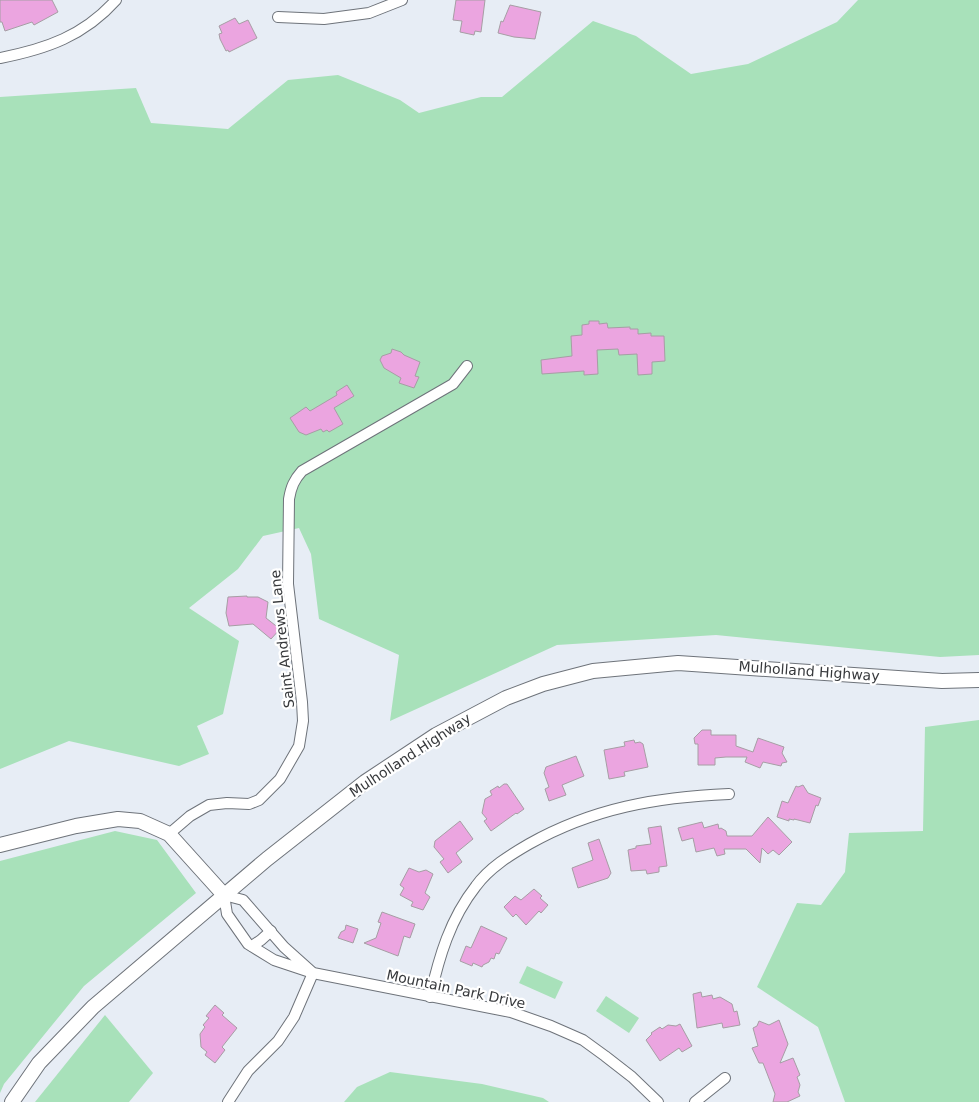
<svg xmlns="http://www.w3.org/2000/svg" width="979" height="1102" viewBox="0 0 979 1102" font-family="'DejaVu Sans',sans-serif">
<rect width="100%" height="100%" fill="#e7edf5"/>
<g fill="#a8e1ba">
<path d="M858 0H979V655L940 657 716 635 557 645 390 721 399 655 319 619 311 554 299 528 263 536 238 569 189 608 239 641 223 714 197 726 209 754 179 766 69 741 0 769V97L136 88 151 123 228 129 288 80 338 75 400 100 419 113 481 97H502L593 21 636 36 691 74 748 64 837 22Z"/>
<path d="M979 720V1102H845L818 1027 757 987 797 903 821 905 845 872 849 833 923 831 925 727Z"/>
<path d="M115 831 157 840 196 893 84 986 4 1084 0 1093V861Z"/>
<path d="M527 966 563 982 555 999 519 983Z"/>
<path d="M606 996 639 1018 629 1033 596 1011Z"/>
<path d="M105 1015 153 1073 129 1102H35Z"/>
<path d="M390 1072 482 1084 543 1098 549 1102H344L357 1087Z"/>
</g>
<g fill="#eba5e0" stroke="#a69ea4">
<path d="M0 0H52L58 12 34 25 32 22 5 31 2 22H0Z"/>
<path d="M456 0H485L481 32 475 31 474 35 460 32 462 21 453 20Z"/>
<path d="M510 5 541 12 535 39 514 37 498 33 501 21 503 22Z"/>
<path d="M235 18 239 24 248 20 257 38 229 52 228 50 226 51 220 39 219 34 222 33 219 26Z"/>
<path d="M589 321H599V324L607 323 608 328 630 327V329H638V334L651 333V336H664L665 361 652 362V374L638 375 637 354 619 355 618 349 597 350 598 374 584 375V371L542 374 541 360 572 356 571 336 582 335V325L589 324Z"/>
<path d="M392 349 401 352 404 355 420 362 415 376 419 377 414 388 399 383 401 378 384 368 380 360 382 356 391 353Z"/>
<path d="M347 385 354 396 334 408 343 424 329 432 327 430 323 432 321 429 306 435 299 432 290 418 306 407 310 411 337 395 336 392Z"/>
<path d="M247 596V597H258L268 602 266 618 280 629 271 639 253 624 229 626 226 613 228 597Z"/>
<path d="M702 730H711V735H736V746L753 752 758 738 784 747 782 753 787 762 782 763 781 766 763 762 760 768 745 762 747 757H726L715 758V765H698V744H695L694 738Z"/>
<path d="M634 740 635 743 640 742 643 744 648 767 624 772 625 776 609 779 604 750 625 746 624 742Z"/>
<path d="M576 756 584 776 562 785 566 795 549 801 545 789 549 787 544 773 546 767Z"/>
<path d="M504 784H507L524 809 517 814 516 813 491 831 484 821 487 819 482 813 485 799 492 795 490 791 498 786 499 788Z"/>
<path d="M803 785 808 793 821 798 818 806 816 805 810 823 794 819V820L789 819V821L777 817 782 801 788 803 796 786 798 787Z"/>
<path d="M768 817 792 842 779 855 773 850 768 854 762 848 760 863 746 849H724L725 854 717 856 714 848 696 852 693 838 682 841 678 828 702 822 704 828 718 824 719 829 721 828 726 831 727 836H752Z"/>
<path d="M460 821 473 839 456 853 462 862 448 873 440 862 444 859 434 847 435 841Z"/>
<path d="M661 826 667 866 659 867V872L647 874 646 870 631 871 628 850 636 848V846L651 844 648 828Z"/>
<path d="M599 839 611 873 608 878 578 888 572 868 593 860 588 843Z"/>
<path d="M409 868 419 872 426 870 433 874 425 893 430 897 423 910 411 906 413 902 400 895 404 888 400 885Z"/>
<path d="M534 889 542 896 540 898 548 905 541 913 539 911 526 925 516 914 513 917 504 907 515 896 521 900Z"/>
<path d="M382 912 415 924 410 938 404 936 398 956 364 943 376 938 381 923 378 922Z"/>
<path d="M346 925 358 929 353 943 338 938 341 932 345 930Z"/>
<path d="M481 926 507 938 499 954 496 953 494 959 491 958 489 962 483 965 482 967 473 963 472 966 460 961 466 946 471 948Z"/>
<path d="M701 992 702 997 712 995 713 999 720 997 732 1004 734 1012 737 1011 740 1025 723 1028 722 1023 697 1028 693 994Z"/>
<path d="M215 1005 224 1013 222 1015 237 1028 222 1047 225 1050 215 1063 205 1055 207 1052 201 1047 200 1034 205 1027 203 1025 209 1018 206 1016Z"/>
<path d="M779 1020 788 1044 780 1063 793 1058 800 1075 797 1077 800 1085 798 1092 800 1096 787 1102H773L775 1094 763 1063H759L752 1048 758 1046 753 1028 757 1026 759 1021 769 1025Z"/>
<path d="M680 1024 692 1046 682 1052 679 1048 660 1061 646 1040 652 1034 651 1033 660 1027 662 1029 668 1025 676 1026Z"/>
</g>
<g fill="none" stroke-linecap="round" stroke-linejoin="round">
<defs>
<g id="street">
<path d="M278 17 324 19 369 13 402 0"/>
<path d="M0 58C46 49 84 36 116 0"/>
<path d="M169 834 190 816 209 805 227 803 249 804 259 800 280 779 299 746 303 721 302 702 288 584 289 499C291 487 294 480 302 471L453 384 467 366"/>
<path d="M252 946 261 940 271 931"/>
<path d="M313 973 284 947 243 900 224 895 227 914 248 944 274 960 313 973 511 1012 551 1026 583 1040 605 1056 632 1077 658 1102"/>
<path d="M430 997C439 957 450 919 476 886 489 868 510 855 529 844 593 808 657 797 729 794"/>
<path d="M228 1102 248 1071 278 1041 294 1017 313 973"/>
<path d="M695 1102 725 1078"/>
</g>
<g id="secondary">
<path d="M0 845 76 826 118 819 140 821 169 834 224 895"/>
<path d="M12 1102 39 1063 93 1007 267 859 365 782 436 735 506 698 543 684 593 671 678 663 942 681 979 680"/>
</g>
</defs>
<use href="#street" stroke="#6e737a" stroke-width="12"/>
<use href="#secondary" stroke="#6e737a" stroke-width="16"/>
<use href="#street" stroke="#fff" stroke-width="10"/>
<use href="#secondary" stroke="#fff" stroke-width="14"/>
</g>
<g text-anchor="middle" stroke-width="4.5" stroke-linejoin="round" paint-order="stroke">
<g font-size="14" fill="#37393c" stroke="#fff">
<text transform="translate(282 639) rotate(-96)" y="5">Saint Andrews Lane</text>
<text transform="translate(809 671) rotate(4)" y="5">Mulholland Highway</text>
<text transform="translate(410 755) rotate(-33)" y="5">Mulholland Highway</text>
<text transform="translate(456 989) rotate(12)" y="5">Mountain Park Drive</text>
</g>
</g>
</svg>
